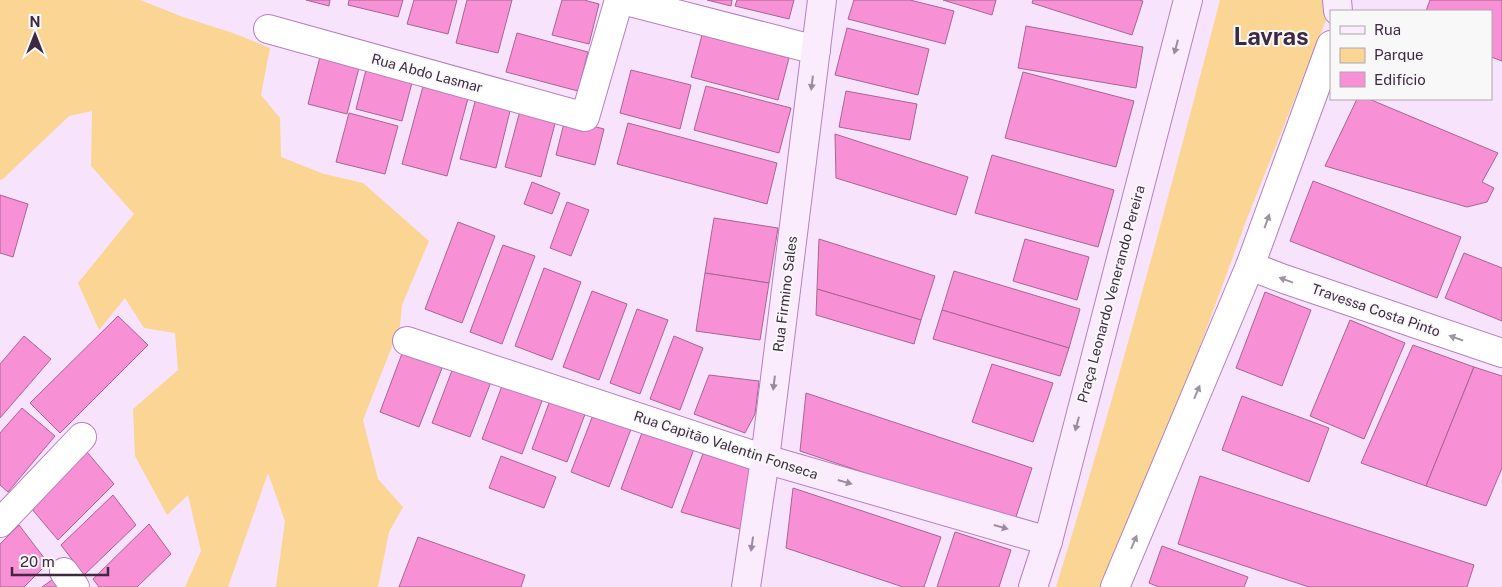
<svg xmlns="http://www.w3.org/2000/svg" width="1502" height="587" viewBox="0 0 1502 587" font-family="'Public Sans',sans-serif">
<rect width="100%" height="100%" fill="#f8e3fc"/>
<g fill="#fad593">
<path d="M0 0H140L183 17 233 33 270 48 261 95 280 118 281 157 324 174 363 183 429 241 402 305 400 326 363 420 378 479 403 507 389 532 378 587H276L285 521 268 473 228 587H185L201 551 188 495 167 515 135 456 133 409 178 370 175 333 144 328 125 298 99 330 78 283 134 214 91 166 92 111 69 116 3 179 0 180Z"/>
<path d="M1220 0H1324L1330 10 1246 221 1170 428 1107 587H1056C1116 393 1169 197 1220 0Z"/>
</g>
<g fill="#f890d5" stroke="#a86591">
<path d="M306 0H330L329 6Z"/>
<path d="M349 0H403L398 17 348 5Z"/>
<path d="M414 0H457L448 34 407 24Z"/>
<path d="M467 0H512L498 53 456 43Z"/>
<path d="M562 0H584L599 4 589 44 552 35Z"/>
<path d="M707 0H732L731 6Z"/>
<path d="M737 0H794L789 19 735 6Z"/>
<path d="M854 0H910L954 11 945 44 848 19Z"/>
<path d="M943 0H996L992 15Z"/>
<path d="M1033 0H1139L1143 1 1132 35 1032 3Z"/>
<path d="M1430 0H1502V61L1491 57V11H1426Z"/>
<path d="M1026 26 1143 47 1136 88 1018 68Z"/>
<path d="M847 28 929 49 918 95 835 75Z"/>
<path d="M517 33 588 52 578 91 506 72Z"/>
<path d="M702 35 789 58 778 100 691 77Z"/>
<path d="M321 53 360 64 347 114 308 104Z"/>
<path d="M368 62 414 75 402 121 356 109Z"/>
<path d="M631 70 691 85 680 129 620 113Z"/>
<path d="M1023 72 1134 101 1116 167 1005 138Z"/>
<path d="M425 79 470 91 447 176 402 164Z"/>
<path d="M706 86 791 108 779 153 694 130Z"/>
<path d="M846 91 917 104 910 140 839 127Z"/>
<path d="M477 94 512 103 496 168 460 159Z"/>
<path d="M1357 99H1369L1498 153 1482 182 1494 188 1487 202 1467 207 1325 166Z"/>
<path d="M521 107 557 116 541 177 505 167Z"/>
<path d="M349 113 398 126 385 174 336 162Z"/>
<path d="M565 119 604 129 595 165 556 155Z"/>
<path d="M628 123 777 163 767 204 617 164Z"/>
<path d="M835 134 968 177 956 215 836 178Z"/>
<path d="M992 155 1114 190 1098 247 975 213Z"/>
<path d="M1313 181 1461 237 1437 298 1290 241Z"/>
<path d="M532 182 560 193 552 214 524 204Z"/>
<path d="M0 195 28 204 13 257 0 253Z"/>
<path d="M567 202 589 210 571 256 550 248Z"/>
<path d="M714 218 778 228 769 283 705 273Z"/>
<path d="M458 222 495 236 462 323 425 309Z"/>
<path d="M819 239 935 276 921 320 817 289Z"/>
<path d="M1025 239 1089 257 1077 300 1013 281Z"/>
<path d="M503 245 535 256 502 344 470 332Z"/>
<path d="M1464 253 1502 268V321L1445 298Z"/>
<path d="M544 268 581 282 552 360 515 346Z"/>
<path d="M954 271 1080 309 1069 348 942 310Z"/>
<path d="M705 273 769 283 760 340 696 331Z"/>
<path d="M817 289 921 320 914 344 816 315Z"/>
<path d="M592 291 627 304 599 380 563 367Z"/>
<path d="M1265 292 1311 310 1282 386 1236 368Z"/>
<path d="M637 309 668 320 640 394 610 383Z"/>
<path d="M942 310 1069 348 1060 376 933 339Z"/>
<path d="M118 316 148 345 60 433 30 403Z"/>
<path d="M1350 320 1405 343 1364 439 1310 416Z"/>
<path d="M24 336 51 359 0 418V364Z"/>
<path d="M674 336 703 348 680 410 650 399Z"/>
<path d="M406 343 446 358 419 427 380 412Z"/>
<path d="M1413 345 1474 367 1426 486 1361 463Z"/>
<path d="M456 360 494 374 470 437 432 423Z"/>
<path d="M992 364 1053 383 1033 442 972 422Z"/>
<path d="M1474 367 1502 376V468L1486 506 1426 486Z"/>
<path d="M709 375 759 381 755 414 745 433 694 414Z"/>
<path d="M505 378 545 393 522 454 482 439Z"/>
<path d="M806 393 1032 468 1014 523 800 451Z"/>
<path d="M552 395 587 409 567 462 532 449Z"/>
<path d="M1242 396 1329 428 1309 482 1222 450Z"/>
<path d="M22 408 55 436 8 492 0 485V433Z"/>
<path d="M595 410 633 424 609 487 571 472Z"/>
<path d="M643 430 694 449 672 508 621 489Z"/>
<path d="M704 451 752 469 743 530 681 512Z"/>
<path d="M87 452 114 484 58 540 31 508Z"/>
<path d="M501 456 556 477 544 508 489 488Z"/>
<path d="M1200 476 1474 565 1467 587H1309L1178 544Z"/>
<path d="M793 488 941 537 924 587H903L786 548Z"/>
<path d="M113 495 136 525 84 575 61 545Z"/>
<path d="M149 524 171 554 137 587H99L93 579Z"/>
<path d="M19 525 48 563 24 587H0V544Z"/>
<path d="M955 532 1011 550 999 587H937Z"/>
<path d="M418 537 525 575 521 587H399Z"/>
<path d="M1162 546 1248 577 1244 587H1159L1149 583Z"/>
<path d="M56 577 63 587H42Z"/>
</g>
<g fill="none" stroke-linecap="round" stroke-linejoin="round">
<defs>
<g id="minor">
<path d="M622 0 816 50"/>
<path d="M268 29 585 117 619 0"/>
<path d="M407 341 765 459"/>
<path d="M0 523 82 437"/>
<path d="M64 572 75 587"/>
</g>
<g id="tertiary">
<path d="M1250 266 1284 279 1502 353"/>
<path d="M1115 587 1250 266 1331 45"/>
</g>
<g id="secondary">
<path d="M1337 0 1338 11"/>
<path d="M765 459 1048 541"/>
<path d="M746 587 765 459 822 0"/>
<path d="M1033 587 1048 541 1188 0"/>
</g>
</defs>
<use href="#minor" stroke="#b481be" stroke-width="30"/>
<use href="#tertiary" stroke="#b481be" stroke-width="30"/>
<use href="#secondary" stroke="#b481be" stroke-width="30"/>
<use href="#minor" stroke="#fff" stroke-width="28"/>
<use href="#tertiary" stroke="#fff" stroke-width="28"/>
<use href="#secondary" stroke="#faecfd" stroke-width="28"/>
</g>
<defs><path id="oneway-solid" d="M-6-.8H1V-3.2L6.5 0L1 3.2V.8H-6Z" transform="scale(1.25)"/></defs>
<g fill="#9c8aa0">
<use href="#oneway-solid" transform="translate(1176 47) rotate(105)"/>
<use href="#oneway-solid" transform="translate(812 83) rotate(97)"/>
<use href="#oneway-solid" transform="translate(774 383) rotate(97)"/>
<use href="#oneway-solid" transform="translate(1077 424) rotate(105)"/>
<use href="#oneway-solid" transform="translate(845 482) rotate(16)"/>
<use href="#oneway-solid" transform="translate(1001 527) rotate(16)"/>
<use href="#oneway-solid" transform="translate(752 544) rotate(98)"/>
</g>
<g fill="#9e94a0">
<use href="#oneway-solid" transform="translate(1267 221) rotate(-70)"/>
<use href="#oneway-solid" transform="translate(1286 280) rotate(-160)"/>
<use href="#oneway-solid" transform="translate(1456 338) rotate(-161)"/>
<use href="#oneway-solid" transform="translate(1197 392) rotate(-67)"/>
<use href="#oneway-solid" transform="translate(1134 542) rotate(-67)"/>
</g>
<g text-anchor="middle" stroke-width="4" stroke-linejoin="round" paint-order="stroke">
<g font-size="14" fill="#3e2942" stroke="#f8f8f8">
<text transform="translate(427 73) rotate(15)" y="5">Rua Abdo Lasmar</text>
<text transform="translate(785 294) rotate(-83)" y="5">Rua Firmino Sales</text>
<text transform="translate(1111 294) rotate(-75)" y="5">Praça Leonardo Venerando Pereira</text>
<text transform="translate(1376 310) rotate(19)" y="5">Travessa Costa Pinto</text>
<text transform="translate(726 445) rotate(18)" y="5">Rua Capitão Valentin Fonseca</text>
</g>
<g font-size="24" font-weight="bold" fill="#3e2942" stroke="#f8f8f8">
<text x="1271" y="45">Lavras</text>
</g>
</g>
<rect x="1330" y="10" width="162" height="90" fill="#f8f8f8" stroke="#aea5af"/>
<rect x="1340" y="26" width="25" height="8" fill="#faecfd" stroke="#aea5af"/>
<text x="1374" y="35" font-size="15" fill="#3e2942">Rua</text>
<rect x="1340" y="48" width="25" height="15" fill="#fad593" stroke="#aea5af"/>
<text x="1374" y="60" font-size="15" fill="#3e2942">Parque</text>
<rect x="1340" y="72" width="25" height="15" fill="#f890d5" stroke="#aea5af"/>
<text x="1374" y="85" font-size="15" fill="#3e2942">Edifício</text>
<g transform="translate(35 35)" stroke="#f8f8f8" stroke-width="4" paint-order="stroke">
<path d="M0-4L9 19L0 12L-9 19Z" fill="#3e2942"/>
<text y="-8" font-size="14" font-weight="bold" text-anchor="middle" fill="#3e2942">N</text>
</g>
<path d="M12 567v8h96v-8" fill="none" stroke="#3e2942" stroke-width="2.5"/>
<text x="20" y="567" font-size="15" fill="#3e2942" stroke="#f8f8f8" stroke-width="4" paint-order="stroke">20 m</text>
</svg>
